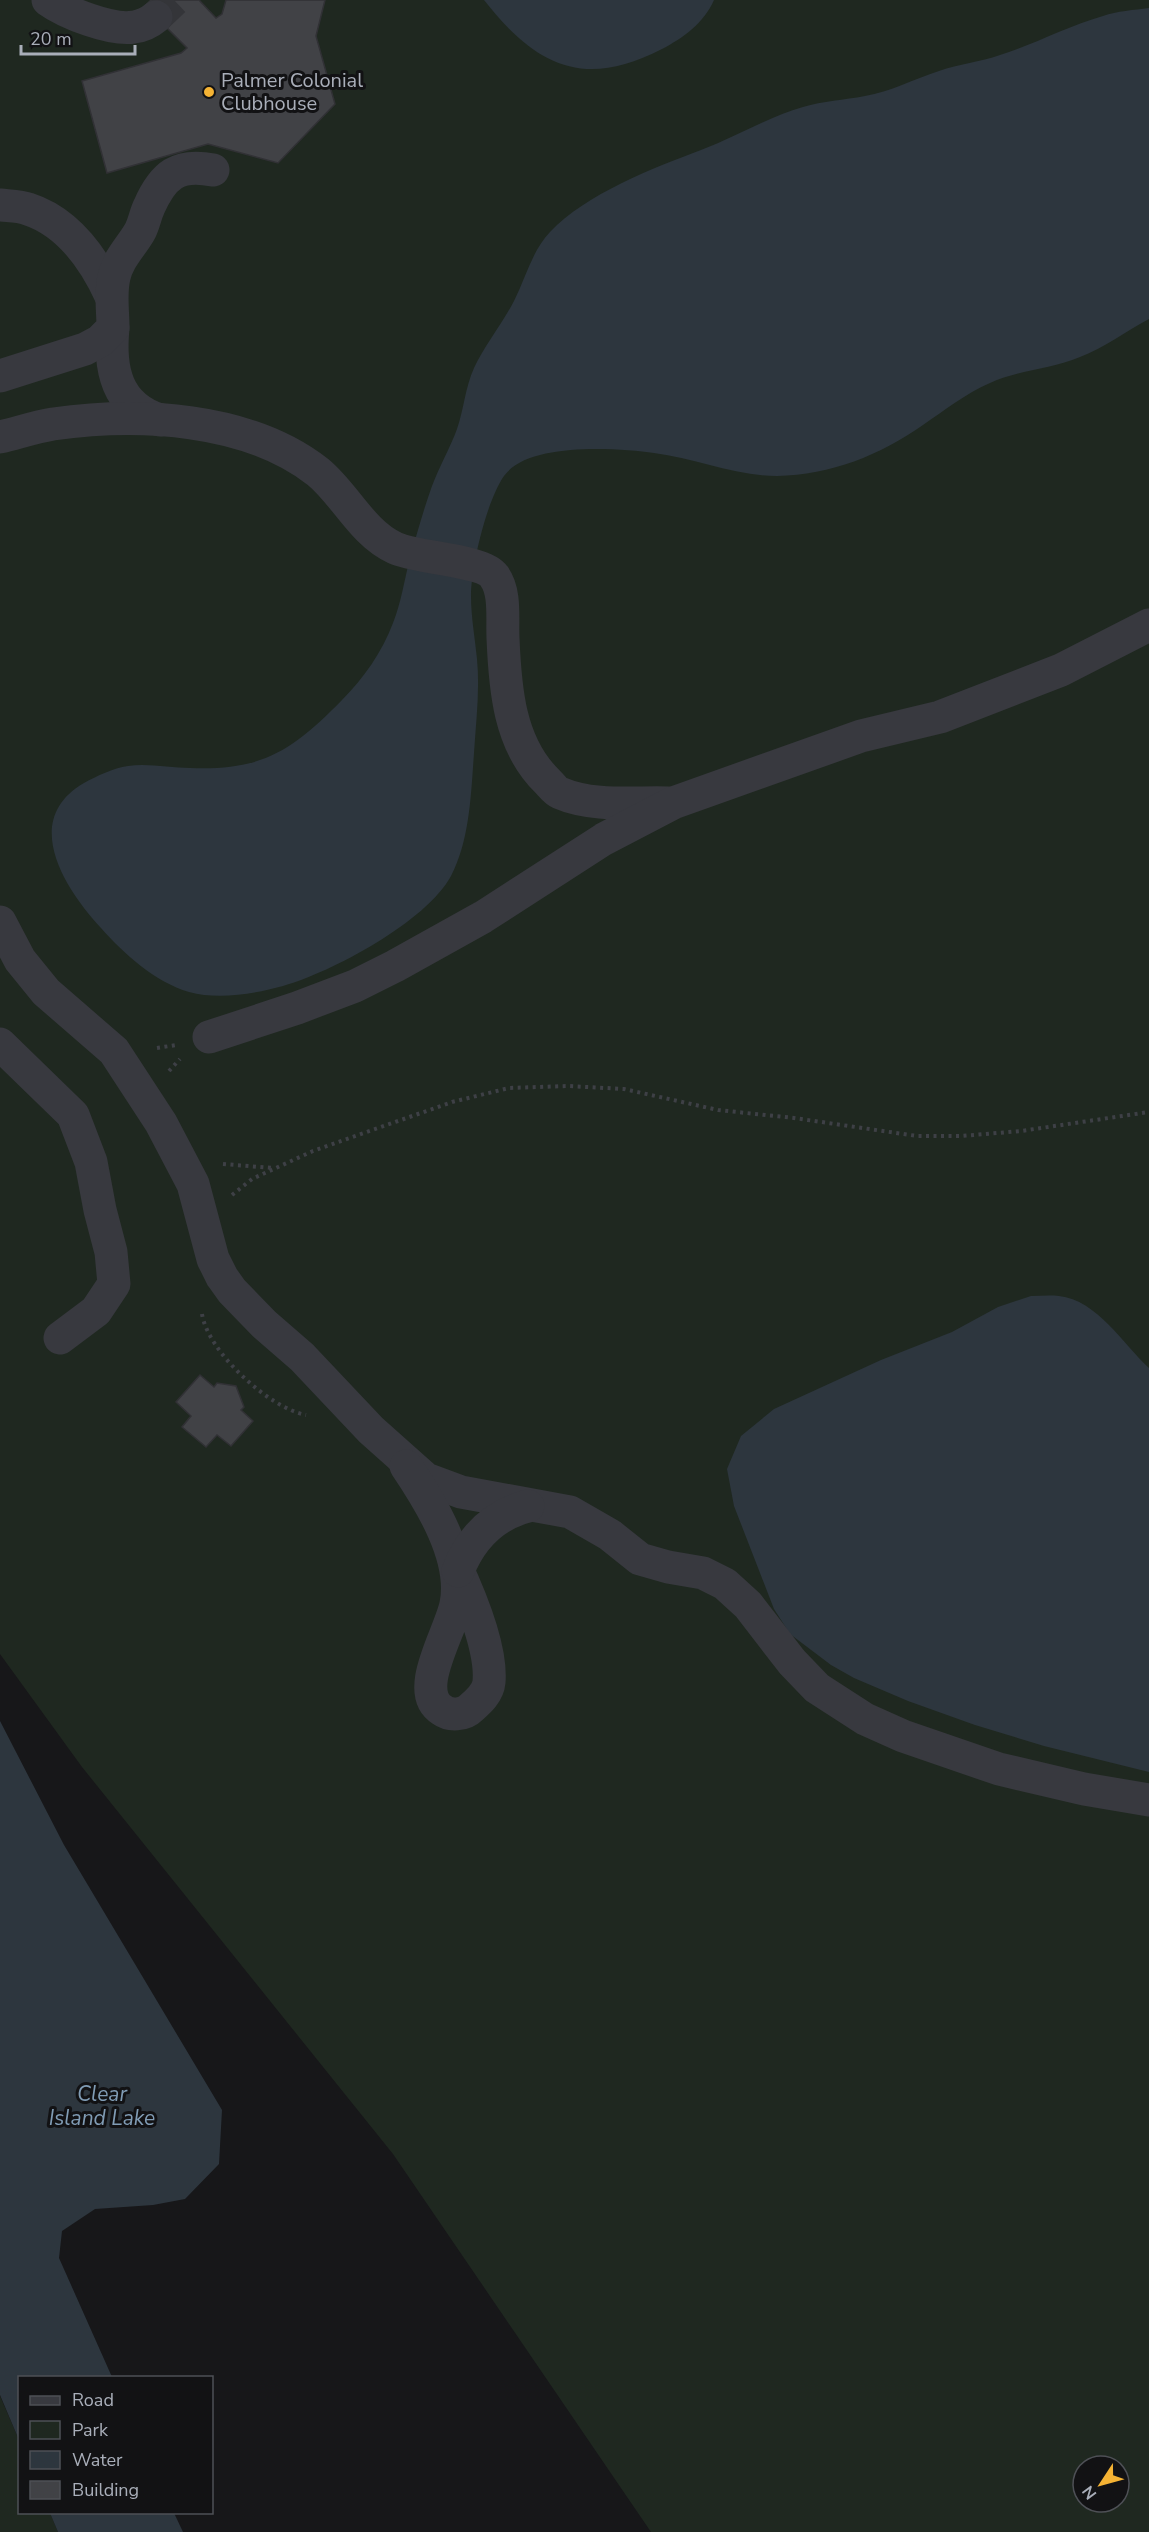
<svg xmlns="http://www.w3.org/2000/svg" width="1149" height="2532" viewBox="0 0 1149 2532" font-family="'Nunito Sans',sans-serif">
<rect width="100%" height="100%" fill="#171719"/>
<g fill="#1f2820" fill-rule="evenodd">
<path d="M0 0H1149V2532H651L393 2154 82 1767 0 1654ZM1083 2466H1119V2502H1083Z"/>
<path d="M0 2396 19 2440 20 2512 50 2513 58 2532H0Z"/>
</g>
<g fill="#2d363e">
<path d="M484 0H714C704 23 683 38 662 49 583 90 535 65 484 0Z"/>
<path d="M1149 8V319C1126 331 1104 348 1080 357 1051 369 1019 370 990 383 965 394 945 410 923 425 880 455 831 475 777 476 735 476 695 458 654 453 616 448 528 442 504 476 487 500 471 566 471 596 471 617 475 638 477 659 480 690 476 722 474 753 471 793 470 840 451 876 426 922 332 972 283 986 254 994 218 1000 189 992 155 982 124 954 101 928 65 889 20 820 84 783 97 776 113 768 128 766 148 763 170 768 190 768 263 771 293 750 342 700 364 678 382 652 393 623 401 603 404 582 409 562 416 537 423 511 432 486 439 467 450 448 457 429 464 409 465 388 474 368 485 345 502 324 514 301 526 277 532 251 550 232 586 194 653 168 701 150 736 137 768 117 803 107 823 101 844 100 865 96 890 92 914 79 939 71 959 64 980 62 1000 55 1035 44 1068 26 1103 16 1117 11 1134 10 1149 8Z"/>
<path d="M1031 1296C1040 1296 1050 1295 1059 1296 1097 1300 1123 1344 1149 1368V1772L1044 1746 975 1725 908 1701 854 1678 831 1665 790 1634 774 1609 734 1506 727 1469 741 1436 774 1409 881 1360 952 1332 998 1307Z"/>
<path d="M0 1721 64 1845 222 2110 219 2164 185 2199 153 2205 95 2209 62 2231 59 2258 112 2377 20 2378 19 2440 0 2395Z"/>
<path d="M50 2513H174L183 2532H58Z"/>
</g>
<g fill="#414246" stroke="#313135" stroke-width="1.5">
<path d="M155 0H199L216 18 222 14 226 0H325L316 36 335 104 278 163 208 144 107 173 82 81 181 53 187 48 147 8Z"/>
<path d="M200 1375 214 1387 217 1383 236 1386 244 1407 241 1410 253 1421 231 1446 217 1435 206 1447 182 1427 191 1416 176 1402Z"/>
</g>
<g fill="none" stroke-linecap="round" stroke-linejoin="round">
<path stroke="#343539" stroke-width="33" stroke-dasharray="33 16" stroke-linecap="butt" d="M156 17 174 0"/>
<g stroke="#3e4046" stroke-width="4" stroke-dasharray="3 4.5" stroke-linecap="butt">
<path d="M157 1048 176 1045"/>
<path d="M169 1071 180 1059"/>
<path d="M223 1164 273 1168"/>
<path d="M232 1195 252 1179 313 1151 452 1102 509 1088 568 1086 624 1089 718 1110 794 1118 917 1136H961L1021 1131 1149 1112"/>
<path d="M202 1314C208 1352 269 1408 306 1415"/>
</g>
<g stroke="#38393f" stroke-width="33">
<path d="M48 0C66 13 112 31 134 27 142 26 150 22 156 17"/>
<path d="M0 205C9 206 20 206 28 209 68 222 94 259 111 296"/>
<path d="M113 328C109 369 116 406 160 420"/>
<path d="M0 376 85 349 100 341 113 328C113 310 110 294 114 277 118 259 130 248 139 233 144 225 145 215 149 207 163 175 178 163 213 170"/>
<path d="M0 437C17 433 35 427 53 424 138 412 248 417 318 472 345 494 362 533 395 548 416 558 483 560 494 576 506 592 502 619 503 638 505 688 509 744 547 781 551 785 555 791 560 793 592 807 634 802 668 803"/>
<path d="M0 922 20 960 46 992 114 1051 161 1123 193 1184 213 1259 222 1277 232 1291 264 1324 302 1357 371 1430 426 1479 461 1492 570 1512 610 1535 640 1559 668 1567 703 1573 725 1584 748 1605 792 1662 817 1688 865 1719 903 1736 999 1769 1084 1789 1149 1800"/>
<path d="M209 1037 297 1008 355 986 395 966 483 917 604 839 673 803 861 736 940 717 1061 670 1149 625"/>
<path d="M0 1044 73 1115 91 1162 100 1210 111 1252 114 1284 96 1311 60 1338"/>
<path d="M406 1466C431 1503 465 1558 456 1604 451 1632 412 1691 442 1710 450 1716 464 1715 471 1708 479 1701 488 1693 489 1682 492 1649 469 1594 455 1564"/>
<path d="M458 1571C471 1538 493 1515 528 1506"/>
</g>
</g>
<circle fill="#f5b334" stroke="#121214" stroke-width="2" cx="209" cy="92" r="6"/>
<g text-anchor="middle" stroke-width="6" stroke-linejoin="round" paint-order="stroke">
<g font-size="20" fill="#a9aeb9" stroke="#121214" text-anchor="start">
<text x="221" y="87">Palmer Colonial<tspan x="221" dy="23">Clubhouse</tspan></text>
</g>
<g font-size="21" font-style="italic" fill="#809cb5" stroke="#121214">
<text x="102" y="2101">Clear<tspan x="102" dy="24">Island Lake</tspan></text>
</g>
</g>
<rect x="18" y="2376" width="195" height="138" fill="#121214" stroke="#4e5056" stroke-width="1.5"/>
<rect x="30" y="2396" width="30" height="9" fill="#38393f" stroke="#4e5056" stroke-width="1.5"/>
<text x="72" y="2406" font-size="18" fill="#a9aeb9">Road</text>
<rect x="30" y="2421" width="30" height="18" fill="#1f2820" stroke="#4e5056" stroke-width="1.5"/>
<text x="72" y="2436" font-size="18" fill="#a9aeb9">Park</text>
<rect x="30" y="2451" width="30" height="18" fill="#2d363e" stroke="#4e5056" stroke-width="1.5"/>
<text x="72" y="2466" font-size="18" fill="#a9aeb9">Water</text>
<rect x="30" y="2481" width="30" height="18" fill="#414246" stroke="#4e5056" stroke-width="1.5"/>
<text x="72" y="2496" font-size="18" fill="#a9aeb9">Building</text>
<g transform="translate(1101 2484) rotate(234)"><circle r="28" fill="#121214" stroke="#4e5056" stroke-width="1.5"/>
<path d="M0-4.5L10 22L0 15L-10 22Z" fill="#f5b334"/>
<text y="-9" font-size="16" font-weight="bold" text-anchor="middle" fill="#a9aeb9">N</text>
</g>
<path d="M21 45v9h114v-9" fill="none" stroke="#a9aeb9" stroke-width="3"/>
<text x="30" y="45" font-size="18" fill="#a9aeb9" stroke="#121214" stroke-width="4.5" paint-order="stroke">20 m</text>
</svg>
